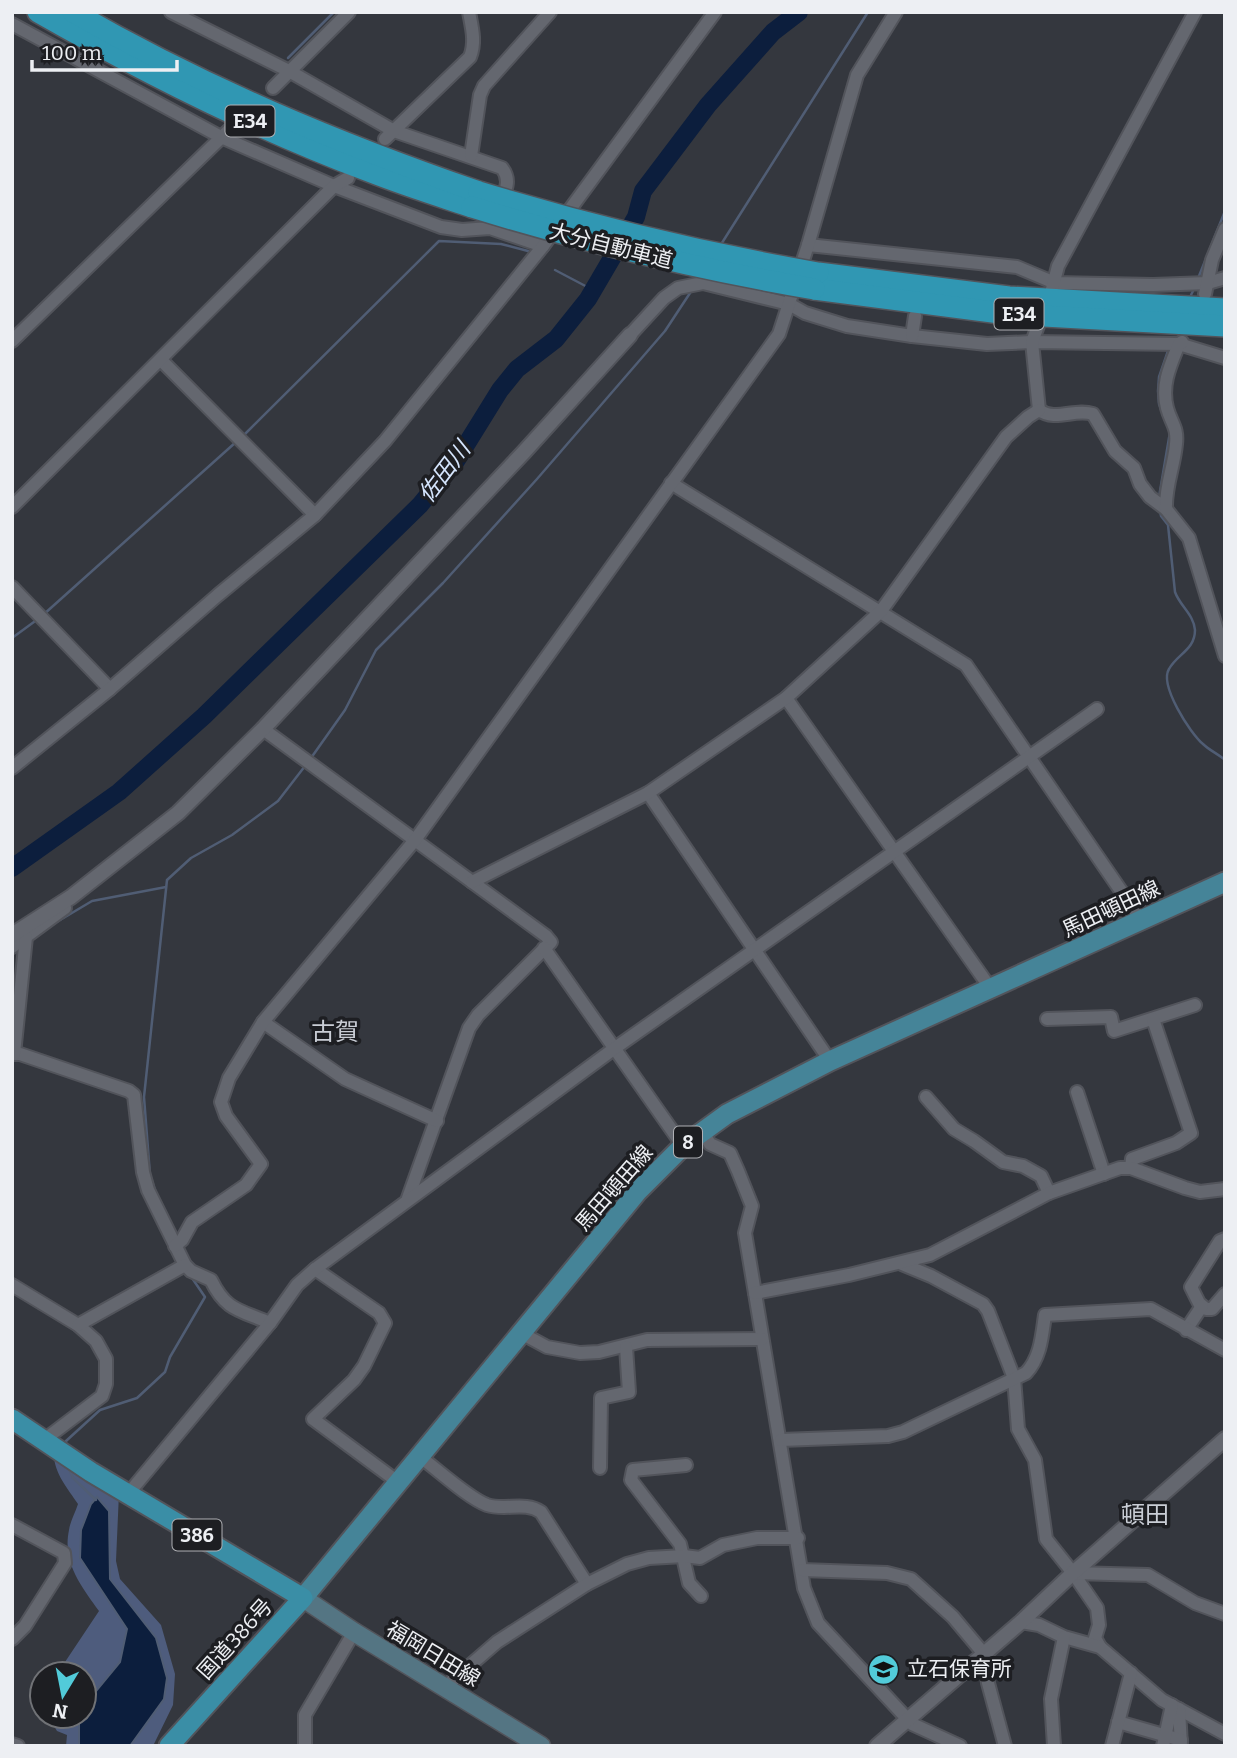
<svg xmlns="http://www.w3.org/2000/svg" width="1237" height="1758" viewBox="0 0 1237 1758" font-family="Bitter,'Noto Sans JP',serif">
<rect width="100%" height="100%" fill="#34373e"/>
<path fill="#4e5c7d" d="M54 1453 119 1493 116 1561 120 1579 161 1625 175 1674 173 1705 153 1746H66L67 1735 57 1731 48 1716H84V1674H57L99 1611C82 1587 62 1563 69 1530 70 1522 75 1513 78 1504 68 1489 53 1472 54 1453Z"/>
<path fill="#0c1e3d" stroke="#505d74" stroke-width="2" d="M97 1497 109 1511 110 1579 156 1638 167 1678 164 1699 130 1746H79V1724L96 1691 120 1662 127 1629 80 1558 81 1530 91 1504Z"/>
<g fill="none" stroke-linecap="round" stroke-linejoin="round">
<g stroke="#505d74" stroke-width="2.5">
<path d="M288 58 334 12"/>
<path d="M720 246 868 12"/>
<path d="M555 270 593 290"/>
<path d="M1197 281 1225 211"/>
<path d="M1190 297 1195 287"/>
<path d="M244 435 439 241 501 244 528 251"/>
<path d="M1159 497 1170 432 1159 404 1158 391 1159 377 1169 348"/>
<path d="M1160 511 1161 516 1168 525 1175 592C1180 606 1194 615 1195 630 1195 650 1177 654 1169 669 1159 685 1190 733 1203 744 1209 750 1218 754 1225 760"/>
<path d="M43 615 236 442"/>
<path d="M12 638 38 619"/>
<path d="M311 758 345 710 376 650 443 583 537 479 665 331 692 290"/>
<path d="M50 926 92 901 166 887"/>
<path d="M155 1190 150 1175 144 1097 167 880 191 858 232 835 278 801 305 766"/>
<path d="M66 1445V1441L100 1410 137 1398 165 1372 170 1357 205 1297 192 1278"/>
<path d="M67 1465 73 1478 96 1500"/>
</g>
<path stroke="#0c1e3d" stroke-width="18" d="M12 868 119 792 204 716 420 505 456 461 500 390 517 369 556 339 588 299 636 217 643 191 708 105 773 32 799 12"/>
<defs>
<g id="minor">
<path d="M171 12 289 71 394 131 502 168C511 180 506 189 501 202"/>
<path d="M12 24 221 137 334 186 441 227 462 230 490 228 543 246"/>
<path d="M273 88 349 12"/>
<path d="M385 139 470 57C476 42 472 28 469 12"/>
<path d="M471 156 480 95 484 86 550 12"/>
<path d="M808 245 1017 267 1055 283 1153 285 1208 283 1225 278"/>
<path d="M1052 289 1058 266 1195 12"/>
<path d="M1205 294 1212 260 1225 229"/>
<path d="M630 335 664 298 678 288 703 283 789 304 805 313 847 326 912 336 987 344 1032 342 1179 344 1225 358"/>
<path d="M912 336 915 316"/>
<path d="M12 341 230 129"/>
<path d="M161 360 315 515"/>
<path d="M1039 410C1055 422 1075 408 1093 414L1115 451 1134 468 1140 484 1150 497 1166 509 1189 538 1225 656"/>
<path d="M1039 410 1032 342 1039 323"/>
<path d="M671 483 966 665 1141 920"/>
<path d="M12 507 334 186 348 178"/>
<path d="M1166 509C1165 486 1174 467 1176 444 1178 427 1171 423 1167 408 1161 385 1170 366 1179 344L1182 342"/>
<path d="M12 587 110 689"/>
<path d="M786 698 991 989"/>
<path d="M263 729 546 936 551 942 478 1015 469 1028 408 1198"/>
<path d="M12 768 110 689 218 595 315 515 385 441 543 246 715 12"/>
<path d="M648 793 830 1061"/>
<path d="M472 882 648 793 786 698 881 611 1006 437 1028 417 1039 410"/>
<path d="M12 947 65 908"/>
<path d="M544 948 683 1146"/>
<path d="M1047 1019 1111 1017 1114 1031 1195 1005"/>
<path d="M263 1022 345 1079 437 1121"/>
<path d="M12 1054H20L129 1091 134 1095 143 1172 148 1190 185 1265 191 1271 211 1280C226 1311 240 1310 270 1323"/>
<path d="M14 1054 26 937"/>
<path d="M1077 1092 1104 1174"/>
<path d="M926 1097 954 1129 974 1141 1003 1162 1023 1166 1041 1176 1049 1193"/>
<path d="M702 1131 710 1144 730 1153 738 1171 752 1206 745 1233 804 1588 818 1623 912 1724 960 1746"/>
<path d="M1131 1168 1132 1159 1176 1143 1191 1133 1153 1019"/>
<path d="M1225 1239 1220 1241 1191 1287 1199 1303 1206 1309H1212L1225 1294"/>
<path d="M175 1246 182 1240 192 1222 246 1185 261 1164 226 1116 221 1102 229 1078 263 1022 415 840 779 334 808 245 857 75 896 12"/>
<path d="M902 1264 931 1276 983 1304 988 1311 1014 1378 1018 1429 1035 1460 1046 1539 1073 1573 1097 1608 1099 1625 1095 1638 1100 1647"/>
<path d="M315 1269 379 1313 385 1323 364 1366 354 1380 313 1419 398 1482"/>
<path d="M12 1285 78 1325 96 1341 106 1359V1384L102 1396 44 1440"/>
<path d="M755 1293 849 1275 930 1255 1049 1193 1120 1168H1131L1185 1188 1200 1192 1225 1189"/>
<path d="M78 1325 185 1265"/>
<path d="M1186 1330 1202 1306"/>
<path d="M521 1333 547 1347 580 1353 599 1352 647 1340 762 1339"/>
<path d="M781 1440 888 1436 903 1432 1026 1373C1041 1357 1042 1335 1045 1315L1151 1309 1225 1350"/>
<path d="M419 1456C437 1469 468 1498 487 1505 505 1511 525 1501 541 1512L587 1584"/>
<path d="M686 1465 633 1470 631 1480 680 1544 689 1583 701 1596"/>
<path d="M600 1468 601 1398 629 1392 626 1347"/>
<path d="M128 1494 270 1323 297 1285 315 1269 615 1048 1097 709"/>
<path d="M12 1525 64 1553 65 1563 25 1626 12 1639"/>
<path d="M802 1570 887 1573 911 1579 953 1617 984 1654 988 1683 1005 1746"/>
<path d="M1073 1573 1148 1575 1195 1603 1225 1614"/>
<path d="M1021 1622 1039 1625 1064 1637 1100 1647 1162 1700 1225 1734"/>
<path d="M445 1687 497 1642 587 1584 627 1564 649 1558 684 1556 700 1558 723 1545 757 1538H798"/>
<path d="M1179 1709 1181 1746"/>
<path d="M1118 1722 1181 1740"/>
<path d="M12 1744 18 1746"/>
<path d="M305 1746V1715L354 1632"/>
<path d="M1054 1746 1051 1699 1064 1637"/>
<path d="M1112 1746 1131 1673"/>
<path d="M1163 1746 1172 1705"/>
</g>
<g id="tertiary">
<path d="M12 935 71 897 178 813 263 729 524 452 630 335"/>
<path d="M877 1746 1021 1622 1073 1573 1225 1439"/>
</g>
<path id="secondary" d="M303 1598 354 1632 541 1746"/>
<path id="primary" d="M303 1598 638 1191 683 1146 727 1114 830 1061 1225 882"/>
<path id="trunk" d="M12 1419 91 1472 303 1598 169 1746"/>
<g id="motorway">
<path d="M38 12C145 73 256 129 371 172 404 185 439 196 472 207"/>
<path d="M73 12C203 87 337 143 479 192"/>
<path d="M818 273 1009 297 1225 309"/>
<path d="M814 289 1008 314 1225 326"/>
</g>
</defs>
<use href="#minor" stroke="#52545b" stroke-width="16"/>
<use href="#tertiary" stroke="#52545b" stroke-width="18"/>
<use href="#secondary" stroke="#52545b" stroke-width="21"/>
<use href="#primary" stroke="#52545b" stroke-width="23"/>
<use href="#trunk" stroke="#52545b" stroke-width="23"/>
<use href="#motorway" stroke="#52545b" stroke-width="24"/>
<use href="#minor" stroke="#64676f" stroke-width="12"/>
<use href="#tertiary" stroke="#64676f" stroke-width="14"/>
<use href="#secondary" stroke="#547583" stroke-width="18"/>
<use href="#primary" stroke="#458498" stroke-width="19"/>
<use href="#trunk" stroke="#3a8ea6" stroke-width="19"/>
<use href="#motorway" stroke="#3097b3" stroke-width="21"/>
<defs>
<g id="motorway-bridge">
<path d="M479 192C591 226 703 253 818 273"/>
<path d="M472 207C585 242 698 269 814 289"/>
</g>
</defs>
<use href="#motorway-bridge" stroke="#52545b" stroke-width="24" stroke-linecap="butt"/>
<use href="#motorway-bridge" stroke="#3097b3" stroke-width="21"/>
</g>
<defs>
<symbol id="school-disc" viewBox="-11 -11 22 22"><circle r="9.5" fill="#52cbd9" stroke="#1d1e22"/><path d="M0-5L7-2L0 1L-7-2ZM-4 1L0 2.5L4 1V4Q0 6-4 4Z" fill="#111"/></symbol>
</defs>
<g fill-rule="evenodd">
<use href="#school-disc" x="866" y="1652" width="35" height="35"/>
</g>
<g text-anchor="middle" stroke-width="7" stroke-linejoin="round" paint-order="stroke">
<g fill="#1d1e22" stroke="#afb0b4" stroke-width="2">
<rect x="225.5" y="105.5" width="49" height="31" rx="5"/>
<rect x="994.5" y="298.5" width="49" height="31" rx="5"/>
<rect x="674" y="1126.5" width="28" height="31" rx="5"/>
<rect x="172.5" y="1519.5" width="49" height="31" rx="5"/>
</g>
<g font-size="19" font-weight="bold" fill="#edeff3">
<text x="250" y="128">E34</text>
<text x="1019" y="321">E34</text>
<text x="688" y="1149">8</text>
<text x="197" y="1542">386</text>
</g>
<g font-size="21" fill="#edeff3" stroke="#1d1e22">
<text transform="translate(611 246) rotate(14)" y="7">大分自動車道</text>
<text transform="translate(1111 909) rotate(-25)" y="7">馬田頓田線</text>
<text transform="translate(614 1188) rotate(-49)" y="7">馬田頓田線</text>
<text transform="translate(235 1639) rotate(-48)" y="7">国道386号</text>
<text transform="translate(433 1654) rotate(31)" y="7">福岡日田線</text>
</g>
<g font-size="21" fill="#edeff3" stroke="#1d1e22" text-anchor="start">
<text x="907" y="1676">立石保育所</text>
</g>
<g font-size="23" font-style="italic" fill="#d5e5fd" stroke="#1d1e22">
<text transform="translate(444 472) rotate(-53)" y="8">佐田川</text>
</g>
<g font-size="24" fill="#c9cdd5" stroke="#1d1e22">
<text x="335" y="1040">古賀</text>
<text x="1145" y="1523">頓田</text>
</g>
</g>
<rect width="1237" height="1758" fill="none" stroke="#edeff3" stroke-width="28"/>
<g transform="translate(63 1695) rotate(190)"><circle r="33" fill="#1d1e22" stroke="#707276" stroke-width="2"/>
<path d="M0-5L12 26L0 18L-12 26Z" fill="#52cbd9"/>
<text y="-10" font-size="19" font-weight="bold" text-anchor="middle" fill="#edeff3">N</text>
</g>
<path d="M32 60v10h145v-10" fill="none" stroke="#edeff3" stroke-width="3.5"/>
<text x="42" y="60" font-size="21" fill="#edeff3" stroke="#1d1e22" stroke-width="5" paint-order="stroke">100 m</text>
</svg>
